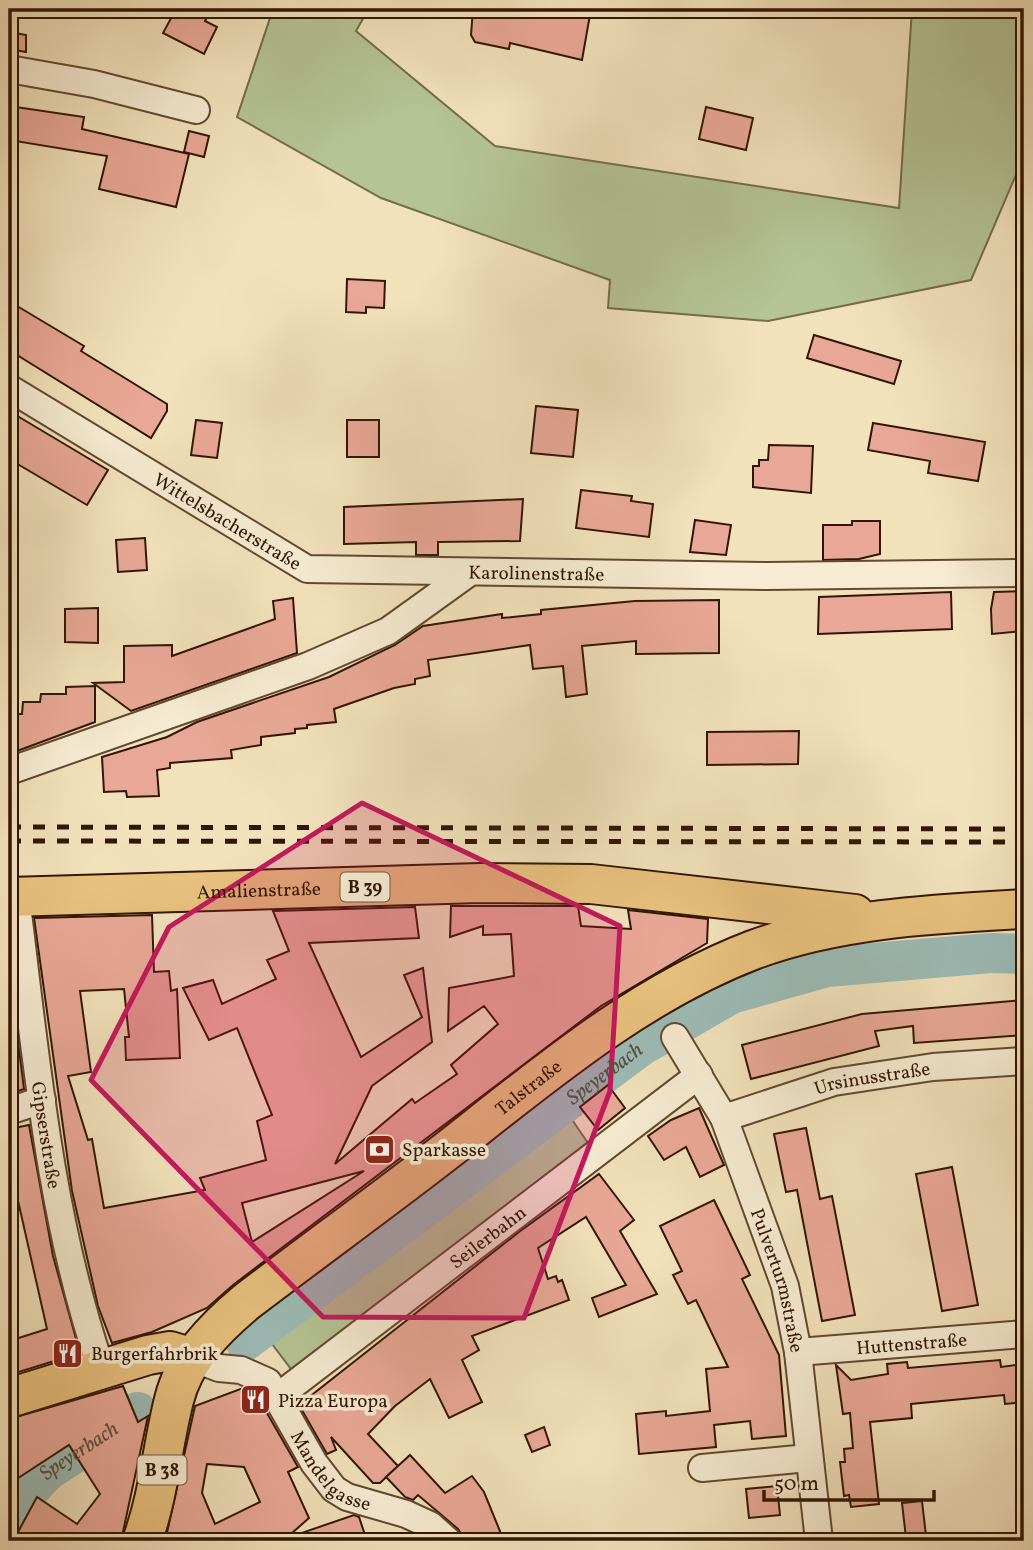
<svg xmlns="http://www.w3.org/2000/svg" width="1033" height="1550" viewBox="0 0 1033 1550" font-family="Vollkorn,serif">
<rect width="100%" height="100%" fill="#f2e2bc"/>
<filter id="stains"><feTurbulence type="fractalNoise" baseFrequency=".00286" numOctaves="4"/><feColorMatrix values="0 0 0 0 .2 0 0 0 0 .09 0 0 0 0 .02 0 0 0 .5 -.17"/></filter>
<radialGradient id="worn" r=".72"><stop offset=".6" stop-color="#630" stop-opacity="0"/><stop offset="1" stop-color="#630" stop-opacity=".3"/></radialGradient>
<g fill="#b5c495" stroke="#746c4c" stroke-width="2">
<path d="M273 9H366L368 10 356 31 495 146 899 208 912 9H1024V156L971 280 768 321 608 308 610 280 381 198 237 117Z"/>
<path d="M566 1111 588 1143 294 1373 266 1336Z"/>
</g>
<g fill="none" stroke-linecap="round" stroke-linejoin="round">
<g stroke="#9cbcb7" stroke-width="40">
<path id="s1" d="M245 1341 641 1046 731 994 827 967 991 953 1024 954"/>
<path id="s2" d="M9 1533 21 1499 47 1471 138 1412"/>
</g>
</g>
<g fill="#e9a897" stroke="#321502" stroke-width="2" fill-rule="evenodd">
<path d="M176 9H211L205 21 217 27 204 54 163 33Z"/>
<path d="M473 9H591L582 60 510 43 509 49 475 42 471 35Z"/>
<path d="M10 32 26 35V52L9 49Z"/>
<path d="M9 106 84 117 82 129 189 154 176 207 99 189 107 156 9 140Z"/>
<path d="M706 107 753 118 746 150 699 139Z"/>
<path d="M189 131 209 136 204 157 184 152Z"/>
<path d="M347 279 385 281 384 308 366 307V313L346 312Z"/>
<path d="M17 306 84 346 81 351 167 404V411L151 438 9 350V319Z"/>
<path d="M814 335 901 361 894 384 807 358Z"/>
<path d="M536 406 578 410 573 457 531 453Z"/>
<path d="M9 411 108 470 87 505 9 459Z"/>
<path d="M196 420 222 423 217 458 191 455Z"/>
<rect x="347" y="420" width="32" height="37"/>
<path d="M873 423 985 442 978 481 928 473 930 461 868 450Z"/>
<path d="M769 445 813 446 811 493 753 487V466H759V460H768Z"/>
<path d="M581 490 632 496 631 501 653 504 649 537 576 528Z"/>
<path d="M523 499 520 541 438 542V555H416V542L344 544V507Z"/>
<path d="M695 520 731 525 726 555 690 552Z"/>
<path d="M852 521H880V554L859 559 823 560V525H852Z"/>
<path d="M145 538 147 570 118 572 116 540Z"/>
<path d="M1024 591V631L992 634 991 609 994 592Z"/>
<path d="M951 592 952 629 818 634 819 597Z"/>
<path d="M293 598 297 653 131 711 93 683 124 682V646L172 645V656L275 619 273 601Z"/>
<path d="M719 600V653L636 654V641L582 646 587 694 566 697 563 666 533 669 530 645 428 660 430 676 415 679V684L394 688 334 709 336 722 307 725V728L295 729V733L261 737V745L231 750 232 758 170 763V768L157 770 159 796 127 797 126 791 104 792 102 757 167 737 197 722 329 677 395 645 423 626 502 614V618L541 614V610L635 601Z"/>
<path d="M98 608V643L65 642V609Z"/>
<path d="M95 686V722L9 754V714H22L23 702H40L41 694H66V687Z"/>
<path d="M799 731 798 764 707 765V732Z"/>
<path d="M451 906H578L581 926 631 929 628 910 708 919 707 943 601 1006 233 1285 207 1308 152 1332 112 1343 98 1306 72 1191 34 918 152 915 154 972 169 971 171 991 177 989 180 1058 126 1060 125 1037H129L124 989 80 991 91 1072 68 1076 88 1140 92 1139 104 1208 205 1190 200 1178 266 1160 257 1121 272 1115 237 1028 209 1040 183 988 213 980 222 1004 276 979 267 960 289 951 273 911 415 907 419 938 309 943 361 1057 422 1017 404 975 423 968 432 1042 372 1086 335 1164 412 1099 415 1103 457 1074 451 1065 498 1024 484 1006 448 1031 449 988 514 976 511 934 483 935V926L450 937ZM364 1171 252 1242 242 1203Z"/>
<path d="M9 968 24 1089 9 1094Z"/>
<path d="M1024 1000V1035L914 1043 913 1026 875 1031 879 1046 751 1079 742 1045 862 1014Z"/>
<path d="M608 1085 625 1108 598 1130 580 1107Z"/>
<path d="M699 1108 724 1165 700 1177 686 1147 664 1160 648 1136 671 1120Z"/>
<path d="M29 1125 53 1256 80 1353 9 1375V1341L47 1329 9 1161V1129Z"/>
<path d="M806 1128 820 1199 832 1196 855 1315 822 1321 797 1190 786 1192 774 1134Z"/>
<path d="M952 1167 978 1305 942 1311 916 1174Z"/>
<path d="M599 1174 634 1220 620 1231 657 1294 599 1317 592 1298 626 1285 586 1217 538 1248 548 1279 556 1276 558 1282 562 1280 569 1300 472 1336 479 1350 462 1360 482 1402 449 1418 430 1379 395 1406 368 1434 398 1466 380 1483H373L331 1437 336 1450 327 1454 299 1405 519 1232Z"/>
<path d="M714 1200 750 1275 742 1279 779 1355 786 1436 752 1439 750 1421 714 1425 716 1447 639 1454 636 1414 666 1411V1416L710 1411 706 1369 728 1367 696 1300 688 1304 673 1275 682 1271 660 1226Z"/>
<path d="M1000 1360 1001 1367 1024 1364V1402L1005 1404 1004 1395 911 1404 912 1418 870 1422 879 1504 851 1507 849 1495 844 1496 840 1462H845L844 1449 853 1448 850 1413 843 1414 836 1365 851 1380 888 1374 887 1364 907 1362 908 1368Z"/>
<path d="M123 1386 138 1422 148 1416 121 1541H33L18 1532 37 1497 77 1524 100 1494 69 1445 9 1484V1419Z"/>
<path d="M243 1388 256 1394 298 1467 288 1472 309 1518 283 1541H169L166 1537 195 1406ZM207 1464 244 1467 260 1502 215 1524 202 1493Z"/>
<path d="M544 1427 550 1445 532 1452 525 1435Z"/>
<path d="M410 1455 445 1493 472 1476 484 1492 504 1541H465L458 1529 418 1495 413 1500 405 1497 386 1477Z"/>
<path d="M777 1486 780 1515 749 1518 746 1489Z"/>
<path d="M922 1501 926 1536 906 1538 902 1503Z"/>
<path d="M354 1515 359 1517 367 1541H288L287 1538Z"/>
</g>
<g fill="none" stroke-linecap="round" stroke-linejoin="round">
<defs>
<g id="minor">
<path d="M9 69 94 84 196 110"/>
<path id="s3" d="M9 388 307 569 767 576 1024 573"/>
<path d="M9 771 308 666 388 631 470 572"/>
<path id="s4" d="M16 897C36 1055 49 1216 101 1368"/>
<path id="s5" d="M675 1037 724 1118 785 1286 798 1352 819 1541"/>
<path d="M9 1111 42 1100"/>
<path id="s6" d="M724 1118 834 1082 933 1067 1024 1061"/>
<path id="s7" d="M798 1352 1024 1334"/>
<path id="s8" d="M193 1358 219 1368 241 1370 268 1382 314 1463 334 1489 347 1497 406 1514 430 1525 448 1541"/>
<path id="s9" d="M276 1398 699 1075"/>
<path d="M702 1468 808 1458"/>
</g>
<g id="primary">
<path id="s10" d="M9 897 480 883 591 884 855 914"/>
<path d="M9 1398 148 1355 170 1351 193 1358"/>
<path id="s11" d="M142 1541C159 1495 162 1447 174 1400 184 1359 215 1328 246 1302 313 1251 382 1201 449 1149 543 1075 640 993 753 950 839 918 934 914 1024 909"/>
</g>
</defs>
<use href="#minor" stroke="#624830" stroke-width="30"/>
<use href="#primary" stroke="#321502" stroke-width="42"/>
<use href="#minor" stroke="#f7ecd3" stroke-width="26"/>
<use href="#primary" stroke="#e9c17e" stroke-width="38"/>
<g stroke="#321502" stroke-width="5" stroke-dasharray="12 12" stroke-linecap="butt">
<path d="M9 827 1024 829"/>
<path d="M9 841 1024 842"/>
</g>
</g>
<path fill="#c2185b" fill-opacity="0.2" stroke="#c2185b" stroke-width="5" stroke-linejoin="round" d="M362 803 620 926 610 1091 524 1318 323 1317 91 1080 169 927Z"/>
<defs>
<symbol id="bank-square" viewBox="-11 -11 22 22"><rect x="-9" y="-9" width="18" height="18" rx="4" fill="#8f2418" stroke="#f7ecd3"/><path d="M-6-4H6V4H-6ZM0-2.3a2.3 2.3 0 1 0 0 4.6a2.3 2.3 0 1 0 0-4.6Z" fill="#fff"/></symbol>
<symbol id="restaurant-square" viewBox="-11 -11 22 22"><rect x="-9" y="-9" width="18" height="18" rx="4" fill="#8f2418" stroke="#f7ecd3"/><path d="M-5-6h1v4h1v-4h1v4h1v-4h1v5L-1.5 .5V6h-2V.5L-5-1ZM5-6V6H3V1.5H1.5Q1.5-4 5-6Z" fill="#fff"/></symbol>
</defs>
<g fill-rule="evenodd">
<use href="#bank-square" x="362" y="1132" width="35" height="35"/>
<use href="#restaurant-square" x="50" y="1336" width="35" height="35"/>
<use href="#restaurant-square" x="238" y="1382" width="35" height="35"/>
</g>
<g text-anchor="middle" stroke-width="7" stroke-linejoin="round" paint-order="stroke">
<g fill="#f7ecd3" stroke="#6d5641" stroke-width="2">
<rect x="340.5" y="872.5" width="49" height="29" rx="5"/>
<rect x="137.5" y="1455.5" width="49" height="29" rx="5"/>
</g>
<g font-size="18" font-weight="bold" fill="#321502">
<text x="365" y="893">B 39</text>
<text x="162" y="1476">B 38</text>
</g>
<g font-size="19" fill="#321502" stroke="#f7ecd3">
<text dy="7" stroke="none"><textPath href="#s3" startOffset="256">Wittelsbacherstraße</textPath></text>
<text dy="7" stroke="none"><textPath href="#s3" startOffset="578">Karolinenstraße</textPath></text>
<text dy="7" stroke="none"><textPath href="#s10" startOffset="250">Amalienstraße</textPath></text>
<text dy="7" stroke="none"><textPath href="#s6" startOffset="154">Ursinusstraße</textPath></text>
<text dy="7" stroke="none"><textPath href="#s11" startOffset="623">Talstraße</textPath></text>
<text dy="7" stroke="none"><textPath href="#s4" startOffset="240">Gipserstraße</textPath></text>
<text dy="7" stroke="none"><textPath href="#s9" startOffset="266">Seilerbahn</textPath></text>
<text dy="7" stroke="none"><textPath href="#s5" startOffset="266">Pulverturmstraße</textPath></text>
<text dy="7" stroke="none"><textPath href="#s7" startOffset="114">Huttenstraße</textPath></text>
<text dy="7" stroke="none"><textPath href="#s8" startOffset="191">Mandelgasse</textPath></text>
</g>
<g font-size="19" fill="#321502" stroke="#f7ecd3" text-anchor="start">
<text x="402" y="1156">Sparkasse</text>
<text x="91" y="1360">Burgerfahrbrik</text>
<text x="278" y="1407">Pizza Europa</text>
</g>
<g font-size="21" font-style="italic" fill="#574f41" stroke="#f7ecd3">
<text dy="7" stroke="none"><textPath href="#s1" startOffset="448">Speyerbach</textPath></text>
<text dy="7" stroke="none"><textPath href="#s2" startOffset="112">Speyerbach</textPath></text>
</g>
</g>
<rect width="1033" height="1550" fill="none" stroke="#f2e2bc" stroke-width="35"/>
<rect x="10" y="10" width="1012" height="1529" fill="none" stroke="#321502" stroke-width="3.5"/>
<rect x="18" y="18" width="998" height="1515" fill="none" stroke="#321502" stroke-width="2"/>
<path d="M764 1490v10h170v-10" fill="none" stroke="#321502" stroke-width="3.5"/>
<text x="774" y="1490" font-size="21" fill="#321502" stroke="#f7ecd3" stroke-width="5" paint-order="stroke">50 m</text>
<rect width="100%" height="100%" filter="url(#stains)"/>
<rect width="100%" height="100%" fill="url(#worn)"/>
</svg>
